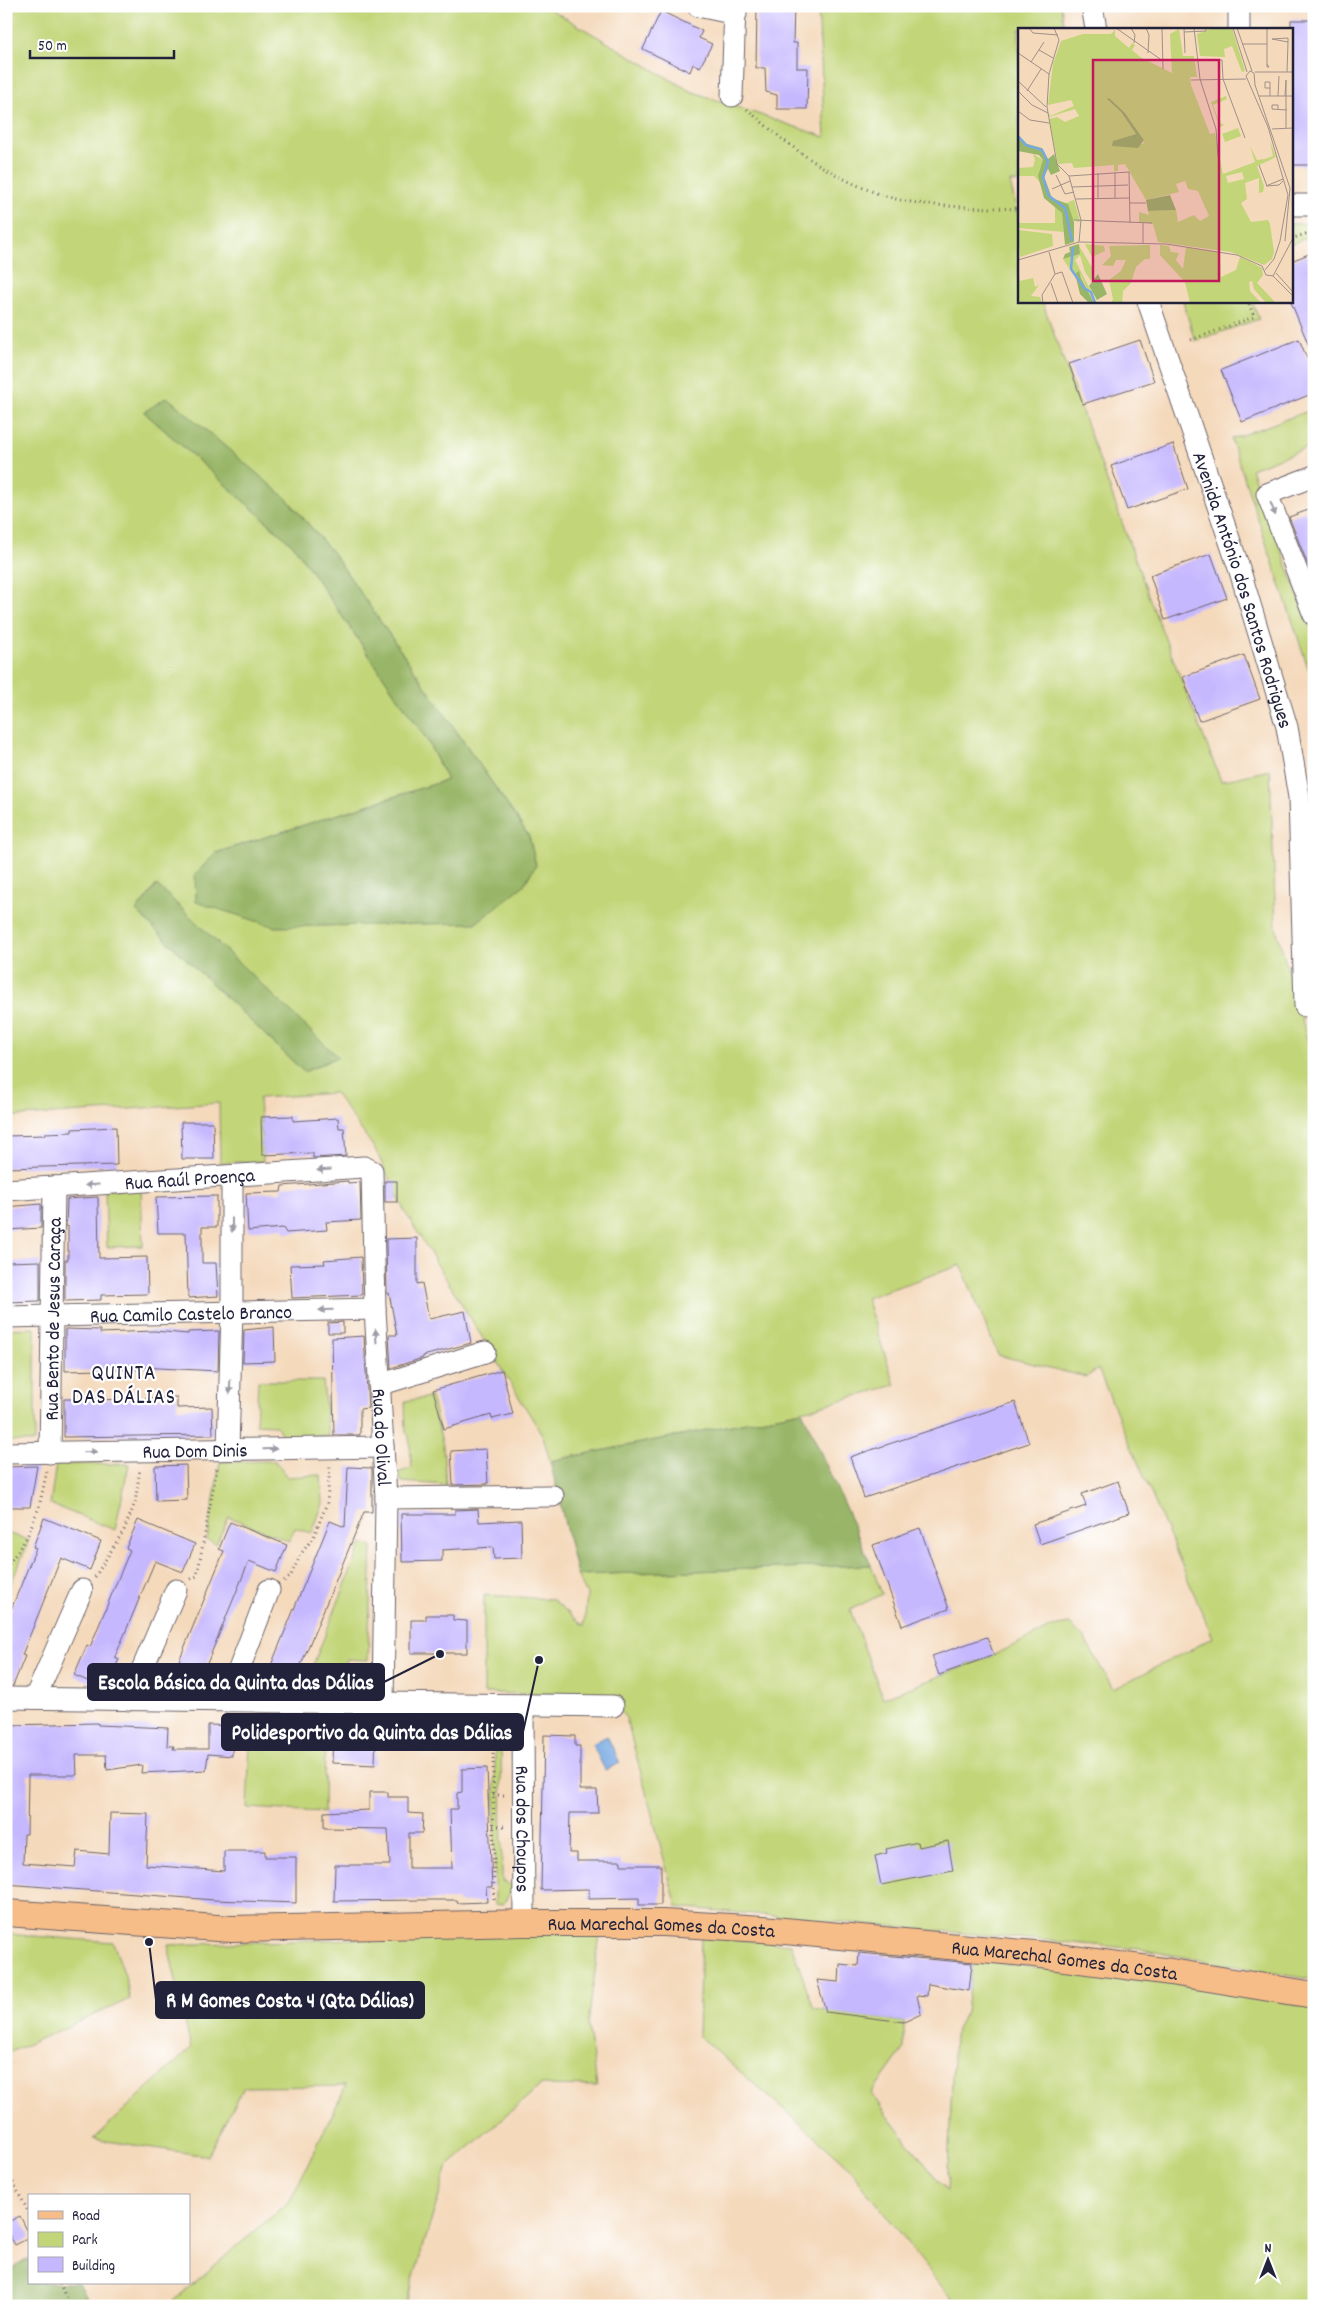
<svg xmlns="http://www.w3.org/2000/svg" width="1320" height="2312" viewBox="0 0 1320 2312" font-family="Dekko,sans-serif">
<rect width="100%" height="100%" fill="#fff"/>
<filter id="ink" filterUnits="userSpaceOnUse"><feTurbulence type="fractalNoise" baseFrequency=".02" numOctaves="2"/><feDisplacementMap in="SourceGraphic" scale="10" xChannelSelector="R" yChannelSelector="G"/><feConvolveMatrix kernelMatrix="1 2 1 2 8 2 1 2 1" color-interpolation-filters="sRGB"/></filter>
<filter id="wash" filterUnits="userSpaceOnUse"><feTurbulence type="fractalNoise" baseFrequency=".0096" numOctaves="4" result="noise"/><feDisplacementMap in="SourceGraphic" scale="20" xChannelSelector="R" yChannelSelector="G"/><feGaussianBlur stdDeviation="1.12" result="paint"/><feColorMatrix in="noise" values="0 0 0 0 0 0 0 0 0 0 0 0 0 0 0 0 0 1.4 0 .05"/><feComposite in="paint" operator="in"/></filter>
<g filter="url(#wash)">
<rect width="100%" height="100%" fill="#f4d9bb"/>
<g fill="#c2d578" stroke="#727c5a" fill-rule="evenodd">
<path d="M6 6H545L690 91 825 137 818 6H1061L1064 29H1019V182H1010L1019 221V301H1042L1150 600 1221 781 1270 770 1276 928 1314 1063V1980L1139 1949 677 1907 626 1718 606 1695 484 1693V1595L552 1599 584 1626 587 1595 577 1575 871 1565 882 1594 850 1610 883 1698 994 1655 1052 1627 1070 1624 1084 1638 1113 1689 1213 1638 1098 1369 1086 1377 998 1355 961 1265 866 1298 895 1385 802 1411 550 1461 543 1436 405 1212 375 1149 335 1093 259 1098 263 1161 220 1163 219 1103 6 1117ZM144 412 287 499 333 553 529 836 536 865 523 886 215 853 447 780 427 740 294 546ZM156 885 337 1057 304 1072 137 912Z"/>
<path d="M1314 223V235L1291 244V224Z"/>
<path d="M1183 301H1252L1259 319 1195 341Z"/>
<path d="M1314 409V445L1251 469 1314 638V685L1231 439Z"/>
<path d="M141 1189 143 1246 107 1247 105 1190Z"/>
<path d="M35 1328V1442L6 1441V1329Z"/>
<path d="M258 1381H323L328 1436 283 1437 276 1425 256 1424Z"/>
<path d="M431 1397 443 1446 446 1485 402 1482 398 1473 412 1468 409 1436 406 1433 405 1401Z"/>
<path d="M275 1461 287 1477 321 1475 323 1503 312 1533 295 1528 289 1541 229 1517 216 1544 207 1540 220 1462Z"/>
<path d="M56 1464H129L115 1530 50 1504Z"/>
<path d="M6 1533 29 1540 9 1588 6 1587Z"/>
<path d="M362 1543 372 1547 368 1660 347 1659 337 1691 305 1685Z"/>
<path d="M266 1715 325 1719 324 1812 247 1808 251 1721Z"/>
<path d="M495 1717 507 1720 511 1729 501 1733 502 1881 514 1887 503 1904 495 1905Z"/>
<path d="M571 1932 600 1933 588 2024 597 2086 541 2085 448 2166 405 2306H175L173 2301 290 2201 346 2086 244 2087 208 2156 93 2139 191 2048 168 1945Z"/>
<path d="M6 1934 113 1942 125 1976 130 1999 6 2054Z"/>
<path d="M701 1937 791 1944 814 2009 904 2022V2048L871 2094 947 2192 954 2036 966 2011 973 1960 1160 1981 1314 2007V2306H957L842 2160 698 2035Z"/>
</g>
<g fill="#99b668" stroke="#5e6c52">
<path d="M167 397 287 499 333 553 529 836 536 865 523 886 476 923 275 927 196 902 195 875 215 853 447 780 427 740 294 546 144 412Z"/>
<path d="M157 885 338 1057 304 1072 136 911Z"/>
<path d="M802 1411 871 1565 577 1575 550 1461Z"/>
<path d="M29 2258V2283H79L91 2306H6V2273Z"/>
</g>
<path fill="#76a8e2" stroke="#4c658e" d="M607 1736 620 1763 605 1770 592 1744Z"/>
<g id="blocks">
<g fill="#c6b8fe">
<path d="M757 6H794L793 43H797V68H808L807 109H777V95L766 92 765 68H756Z"/>
<path d="M661 11 702 31 699 38 712 44 700 67 693 64 690 72 643 49Z"/>
<rect x="1291" y="20" width="23" height="145"/>
<path d="M1314 252V356H1313L1291 302V261Z"/>
<path d="M1299 339 1314 375V393L1242 422 1221 370Z"/>
<path d="M1140 340 1154 381 1083 404 1069 364Z"/>
<path d="M1173 444 1188 489 1127 510 1111 466Z"/>
<path d="M1314 508V580L1289 517Z"/>
<path d="M1211 554 1227 598 1165 620 1150 575Z"/>
<path d="M1244 655 1260 699 1199 721 1183 677Z"/>
<path d="M293 1116V1121L338 1118 339 1128H344L346 1156 313 1158V1153L262 1155 261 1117Z"/>
<path d="M181 1122H213L214 1159H182Z"/>
<path d="M116 1127 117 1165 6 1168V1136L45 1135V1133L72 1132V1129Z"/>
<path d="M348 1181V1183L360 1182 361 1220 326 1222 327 1230 286 1233 283 1228 248 1231 246 1193 281 1192 282 1186Z"/>
<rect x="385" y="1181" width="12" height="21"/>
<path d="M217 1196V1227H202V1263H216L218 1296 188 1298 186 1233H158L156 1197Z"/>
<path d="M98 1197 99 1258 147 1257 148 1294 101 1295V1300L65 1301V1260H68V1226L66 1227 67 1199Z"/>
<path d="M41 1204V1228L7 1230 6 1207Z"/>
<path d="M417 1238V1284L422 1283 429 1319 465 1311 471 1343 423 1356V1358L391 1368 389 1335H397L389 1293 387 1294 386 1239Z"/>
<path d="M361 1257 362 1295 292 1298 290 1265 325 1264 324 1260Z"/>
<path d="M40 1261V1301L6 1302V1262Z"/>
<path d="M343 1322V1333H328V1323Z"/>
<path d="M274 1327 275 1361 243 1362 244 1330Z"/>
<path d="M65 1329 100 1330V1333L154 1331 188 1334V1332L219 1331 218 1371 139 1367V1369L65 1371Z"/>
<path d="M364 1336 368 1408 360 1409V1435H334L332 1338Z"/>
<path d="M502 1370 513 1414 492 1419 491 1415 444 1429 433 1390Z"/>
<path d="M177 1397V1408L212 1407 213 1435 64 1437V1399L145 1400V1398Z"/>
<path d="M1015 1402 1029 1443 864 1498 850 1457Z"/>
<path d="M486 1449 488 1484 453 1485 451 1451Z"/>
<path d="M186 1465 187 1500 156 1501 155 1466Z"/>
<path d="M37 1466 30 1507H6V1467Z"/>
<path d="M348 1467 372 1468V1512H364L291 1689H288L265 1680 330 1521 345 1527Z"/>
<path d="M1118 1481 1129 1513 1040 1544 1033 1524 1086 1506 1082 1494Z"/>
<path d="M478 1509 479 1522 521 1520 522 1558 494 1559 493 1547 442 1550V1561L402 1562 401 1514H455V1510Z"/>
<path d="M44 1518 101 1541 90 1570 61 1558 22 1655 25 1656 13 1686H6V1622L36 1548 33 1547Z"/>
<path d="M138 1520 195 1544 183 1572 155 1561 115 1657 119 1659 107 1687H101L74 1675 87 1645 90 1647 130 1550 126 1548Z"/>
<path d="M230 1522 287 1545 276 1572 249 1561 197 1688H189L171 1680 224 1551 219 1549Z"/>
<path d="M920 1528 949 1609 902 1626 873 1545Z"/>
<path d="M426 1615H453V1620L467 1621V1653H411V1620H426Z"/>
<path d="M987 1637 994 1655 939 1675 932 1656Z"/>
<path d="M98 1723V1725L168 1728 167 1746H174L173 1749H208V1725L233 1726 232 1756 208 1754 206 1770 141 1773 142 1765 107 1770 106 1755H76L77 1775H28L27 1834H24L23 1863 75 1867 77 1851 109 1854 110 1813 148 1814 146 1865 224 1871V1851H265V1857H296V1903L214 1900 6 1884V1725Z"/>
<path d="M333 1724 376 1725 375 1765 332 1763Z"/>
<path d="M544 1735 575 1736V1746H580V1790H597L598 1813H570L569 1853H577V1861H621V1865H661V1905H639V1898L589 1899V1889L541 1890Z"/>
<path d="M487 1768 492 1887H486L487 1902 458 1903 457 1900H421L334 1901 335 1865H390L388 1829 324 1828V1812L369 1810V1792H388V1797H408V1813L423 1814 422 1833H409V1868H452L450 1809H457V1793L462 1792V1769Z"/>
<path d="M948 1841 953 1871 881 1885 875 1856 887 1853 886 1849 918 1842 919 1847Z"/>
<path d="M859 1953 972 1963 969 1991 928 1984 927 1996 917 1995 921 2014 904 2022 826 2012 817 1980 839 1982 840 1964 858 1966Z"/>
<path d="M20 2216 29 2234V2238L15 2245 6 2229V2223Z"/>
</g>
</g>
</g>
<g filter="url(#ink)">
<use href="#blocks" fill-opacity="0" stroke="#6c6268" stroke-width="1"/>
<g fill="none" stroke-linecap="round" stroke-linejoin="round">
<defs>
<g id="minor">
<path d="M698 6 736 14"/>
<path d="M1092 6 1096 29"/>
<path d="M1239 6V29"/>
<path d="M732 96 735 6"/>
<path d="M1291 205H1314"/>
<path id="s1" d="M1148 301 1239 568 1287 727 1299 797 1305 1006"/>
<path d="M1314 476 1267 494 1314 615"/>
<path id="s2" d="M6 1190 364 1167 372 1171 375 1309 386 1498 383 1703"/>
<path id="s3" d="M6 1317 375 1309"/>
<path d="M379 1385 485 1352"/>
<path d="M228 1449 232 1311V1176"/>
<path id="s4" d="M6 1453 383 1447"/>
<path id="s5" d="M50 1453 54 1187"/>
<path d="M386 1498 553 1496"/>
<path d="M6 1698 613 1706"/>
<path d="M35 1698 82 1590"/>
<path d="M129 1700 176 1590"/>
<path d="M227 1701 269 1590"/>
<path id="s6" d="M523 1705 524 1923"/>
</g>
<g id="major">
<path id="s7" d="M6 1913 231 1929 524 1923H663L763 1929 1035 1954 1171 1972 1314 1995"/>
</g>
</defs>
<use href="#minor" stroke="#6c6268" stroke-width="23"/>
<use href="#major" stroke="#6c6268" stroke-width="28"/>
<g stroke="#6c6268" stroke-width="3" stroke-dasharray="1 4" stroke-linecap="butt">
<path d="M747 109C790 148 839 184 896 199 934 208 980 207 1019 209"/>
<path d="M1291 239 1314 231"/>
<path d="M1191 340 1254 317 1248 301"/>
<path d="M6 1568 27 1537 39 1507 47 1471"/>
<path d="M95 1577 124 1530 135 1503 140 1469"/>
<path d="M191 1579 197 1576 217 1468"/>
<path d="M284 1581 290 1577 301 1554 314 1536 327 1503 330 1467"/>
<path d="M493 1723 494 1902"/>
<path d="M493 1795H505"/>
<path d="M493 1826H505"/>
<path d="M6 2169 29 2213"/>
<path d="M60 2283 69 2306"/>
</g>
<use href="#minor" stroke="#fff" stroke-width="21"/>
<use href="#major" stroke="#f7bd88" stroke-width="26"/>
</g>
<defs><path id="oneway-solid" d="M-6-.8H1V-3.2L6.5 0L1 3.2V.8H-6Z" transform="scale(1.25)"/></defs>
<g fill="#9c9ca7">
<use href="#oneway-solid" transform="translate(1273 509) rotate(69)"/>
<use href="#oneway-solid" transform="translate(324 1170) rotate(176)"/>
<use href="#oneway-solid" transform="translate(92 1185) rotate(177)"/>
<use href="#oneway-solid" transform="translate(232 1225) rotate(90)"/>
<use href="#oneway-solid" transform="translate(326 1310) rotate(179)"/>
<use href="#oneway-solid" transform="translate(376 1336) rotate(-94)"/>
<use href="#oneway-solid" transform="translate(230 1387) rotate(92)"/>
<use href="#oneway-solid" transform="translate(270 1449) rotate(-1)"/>
<use href="#oneway-solid" transform="translate(90 1452) rotate(-1)"/>
</g>
</g>
<g text-anchor="middle" stroke-width="4.5" stroke-linejoin="round" paint-order="stroke">
<g font-size="20" fill="#22223b" stroke="#fff">
<text dy="7" stroke="none"><textPath href="#s1" startOffset="304">Avenida António dos Santos Rodrigues</textPath></text>
<text dy="7" stroke="none"><textPath href="#s2" startOffset="184">Rua Raúl Proença</textPath></text>
<text dy="7" stroke="none"><textPath href="#s3" startOffset="185">Rua Camilo Castelo Branco</textPath></text>
<text dy="7" stroke="none"><textPath href="#s5" startOffset="134">Rua Bento de Jesus Caraça</textPath></text>
<text dy="7" stroke="none"><textPath href="#s2" startOffset="634">Rua do Olival</textPath></text>
<text dy="7" stroke="none"><textPath href="#s4" startOffset="189">Rua Dom Dinis</textPath></text>
<text dy="7" stroke="none"><textPath href="#s6" startOffset="124">Rua dos Choupos</textPath></text>
<text dy="7" stroke="none"><textPath href="#s7" startOffset="656">Rua Marechal Gomes da Costa</textPath></text>
<text dy="7" stroke="none"><textPath href="#s7" startOffset="1061">Rua Marechal Gomes da Costa</textPath></text>
</g>
<g font-size="21" letter-spacing="1" fill="#22223b" stroke="#fff">
<text x="124" y="1379">QUINTA<tspan x="124" dy="24">DAS DÁLIAS</tspan></text>
</g>
</g>
<g transform="translate(1018 28)">
<rect width="275" height="275" fill="#f4d9bb"/>
<path d="M195 0H214L227 43 224 44 214 18 206 21 207 29 182 28 179 6ZM161 1 165 28H176L179 49H172L173 57 192 106 197 105 205 146 237 134 232 118 239 132 247 131 255 128 252 113 258 129 239 138 246 158 245 164 241 165V150L227 155 229 171 223 175 233 194 250 192 252 196 256 224 254 231 246 237 213 224 140 214 135 196 121 194V184L131 187 130 183 158 182 160 194 176 187 182 193 191 188 180 163 170 161 167 153 158 156 161 164 128 172 107 136 100 137V143H96V137L56 140 54 135 40 136 31 91 39 89 47 94 61 88 57 81 31 89V85L32 88 56 78 53 72 30 77 35 36 43 13 65 6H93L97 2V8L111 20 114 15 117 17 114 22 122 29 154 45 152 6ZM89 71 107 85 126 112 125 116 96 113 118 106 103 84ZM224 144 226 151 210 155 208 148ZM208 68 209 71 195 77 201 94 206 97 202 99 204 106 220 100 223 108 207 114 193 74ZM15 126 25 132 22 154 16 148H0V140L15 139 17 132ZM56 172 62 193 61 194 55 192 48 175ZM37 178 44 185 46 204 0 200V195H37ZM0 202 34 206 35 218 2 229ZM67 216 86 218 87 223 74 229ZM132 217V231H127L118 239 113 255 105 263 104 275H93L95 271 91 252 103 243 108 232H98L95 238 84 237 93 228 91 218ZM142 217 151 218 153 224 161 225 158 232 165 241 168 219 202 224 203 249 218 242 222 229 233 234 244 240 245 247 239 255 257 274 248 275 236 261 234 253 231 254 232 263 243 275H172L167 254 142 227ZM61 218 75 241 73 253 67 244 62 227 57 232 79 275H76L61 244 55 246 45 231 62 226ZM0 245 2 253 15 250 17 259 21 257 13 268 22 269 24 275H0Z" fill="#c2d578" fill-rule="evenodd"/>
<path d="M91 70 107 85 126 112 120 120 94 118 95 113 118 106 103 84 89 71ZM0 107 9 116 24 120 30 131 36 126 42 143 33 147 30 141 26 148 34 170 50 176 56 194V214L47 217 44 185 26 170 20 148 25 132 21 127 0 123ZM152 167 158 182 130 183 128 172ZM61 216 62 226 45 231 47 226 52 224 51 219ZM61 243 63 250 76 275H71L62 266 57 246ZM80 246 89 266 79 272 71 258Z" fill="#99b668"/>
<path fill="none" stroke="#76a8e2" stroke-width="2.5" d="M0 108 8 117 24 122 30 134 25 150 31 168 47 180 54 213M55 219 53 241 66 260 73 264 77 275"/>
<path fill="none" stroke="#a09088" stroke-width="1" d="M11 0 15 5 40 7M36 0 41 12 31 46 29 79 39 136 51 148 63 192 61 214M98 0 145 33M113 0 117 7 116 15M128 0 131 7 130 25M144 0 145 41M166 0 167 25M176 0 182 51 198 101 200 128M215 0 229 44M219 0 234 43M166 4 188 3V0M224 16H249M21 22 35 30M0 25 31 46M180 32H204L205 51 227 110M13 34 26 14M249 36 251 39H249V0M237 44H275M269 44 270 14V10L254 11 270 14M173 52 228 51M0 53 28 79M0 63 14 77 30 85M9 63 23 41M241 68H275M252 68V54H247V60H252M260 68 261 48M267 68 268 52V100M260 81V77H254V81L269 82M0 83 12 92 31 95M254 101 275 100M241 137 249 158 261 157 265 153M38 147 47 166 56 164M51 148 111 144 112 195M248 158 265 151M54 159 110 157M34 161 52 153M97 170V144M58 171 111 170M80 171V145M112 175H128M56 192 134 195M125 195V216M31 224 37 246M0 232 61 214 148 216 219 227 244 238 248 247 255 248M247 242 256 231 262 213 270 167 250 99 228 48 232 43 236 45 237 57 272 160 267 213M258 245 275 264M37 246 44 244 55 275M255 248 275 210M255 248 275 268M33 255 40 275M25 275 24 267 37 246"/>
<path fill="#c2185b" fill-opacity="0.15" stroke="#c2185b" stroke-width="2.5" d="M75 32H201V253H75Z"/>
<rect width="275" height="275" fill="none" stroke="#22223b" stroke-width="2.5"/>
</g>
<path fill="none" stroke="#22223b" stroke-width="2" d="M440 1654L384 1682M539 1660L523 1732M149 1942L156 2000"/>
<g fill="#22223b" stroke="#fff" stroke-width="2">
<circle cx="440" cy="1654" r="5"/>
<circle cx="539" cy="1660" r="5"/>
<circle cx="149" cy="1942" r="5"/>
</g>
<g fill="#22223b" stroke="#22223b" stroke-width="2">
<rect x="88" y="1664" width="296" height="36" rx="5"/>
<rect x="222" y="1714" width="301" height="36" rx="5"/>
<rect x="156" y="1982" width="268" height="36" rx="5"/>
</g>
<g font-size="21" text-anchor="middle" font-weight="bold" fill="#fff">
<text x="236" y="1689">Escola Básica da Quinta das Dálias</text>
<text x="372" y="1739">Polidesportivo da Quinta das Dálias</text>
<text x="290" y="2007">R M Gomes Costa 4 (Qta Dálias)</text>
</g>
<rect width="1320" height="2312" fill="none" stroke="#fff" stroke-width="25"/>
<rect x="28" y="2194" width="162" height="90" fill="#ffffff" stroke="#a7a7b1"/>
<rect x="38" y="2211" width="25" height="8" fill="#f7bd88" stroke="#a7a7b1"/>
<text x="72" y="2220" font-size="15" fill="#22223b">Road</text>
<rect x="38" y="2232" width="25" height="15" fill="#c2d578" stroke="#a7a7b1"/>
<text x="72" y="2244" font-size="15" fill="#22223b">Park</text>
<rect x="38" y="2257" width="25" height="15" fill="#c6b8fe" stroke="#a7a7b1"/>
<text x="72" y="2270" font-size="15" fill="#22223b">Building</text>
<g transform="translate(1268 2260)" stroke="#ffffff" stroke-width="4" paint-order="stroke">
<path d="M0-4L9 19L0 12L-9 19Z" fill="#22223b"/>
<text y="-8" font-size="14" font-weight="bold" text-anchor="middle" fill="#22223b">N</text>
</g>
<path d="M30 50v8h144v-8" fill="none" stroke="#22223b" stroke-width="2.5"/>
<text x="38" y="50" font-size="15" fill="#22223b" stroke="#ffffff" stroke-width="4" paint-order="stroke">50 m</text>
</svg>
